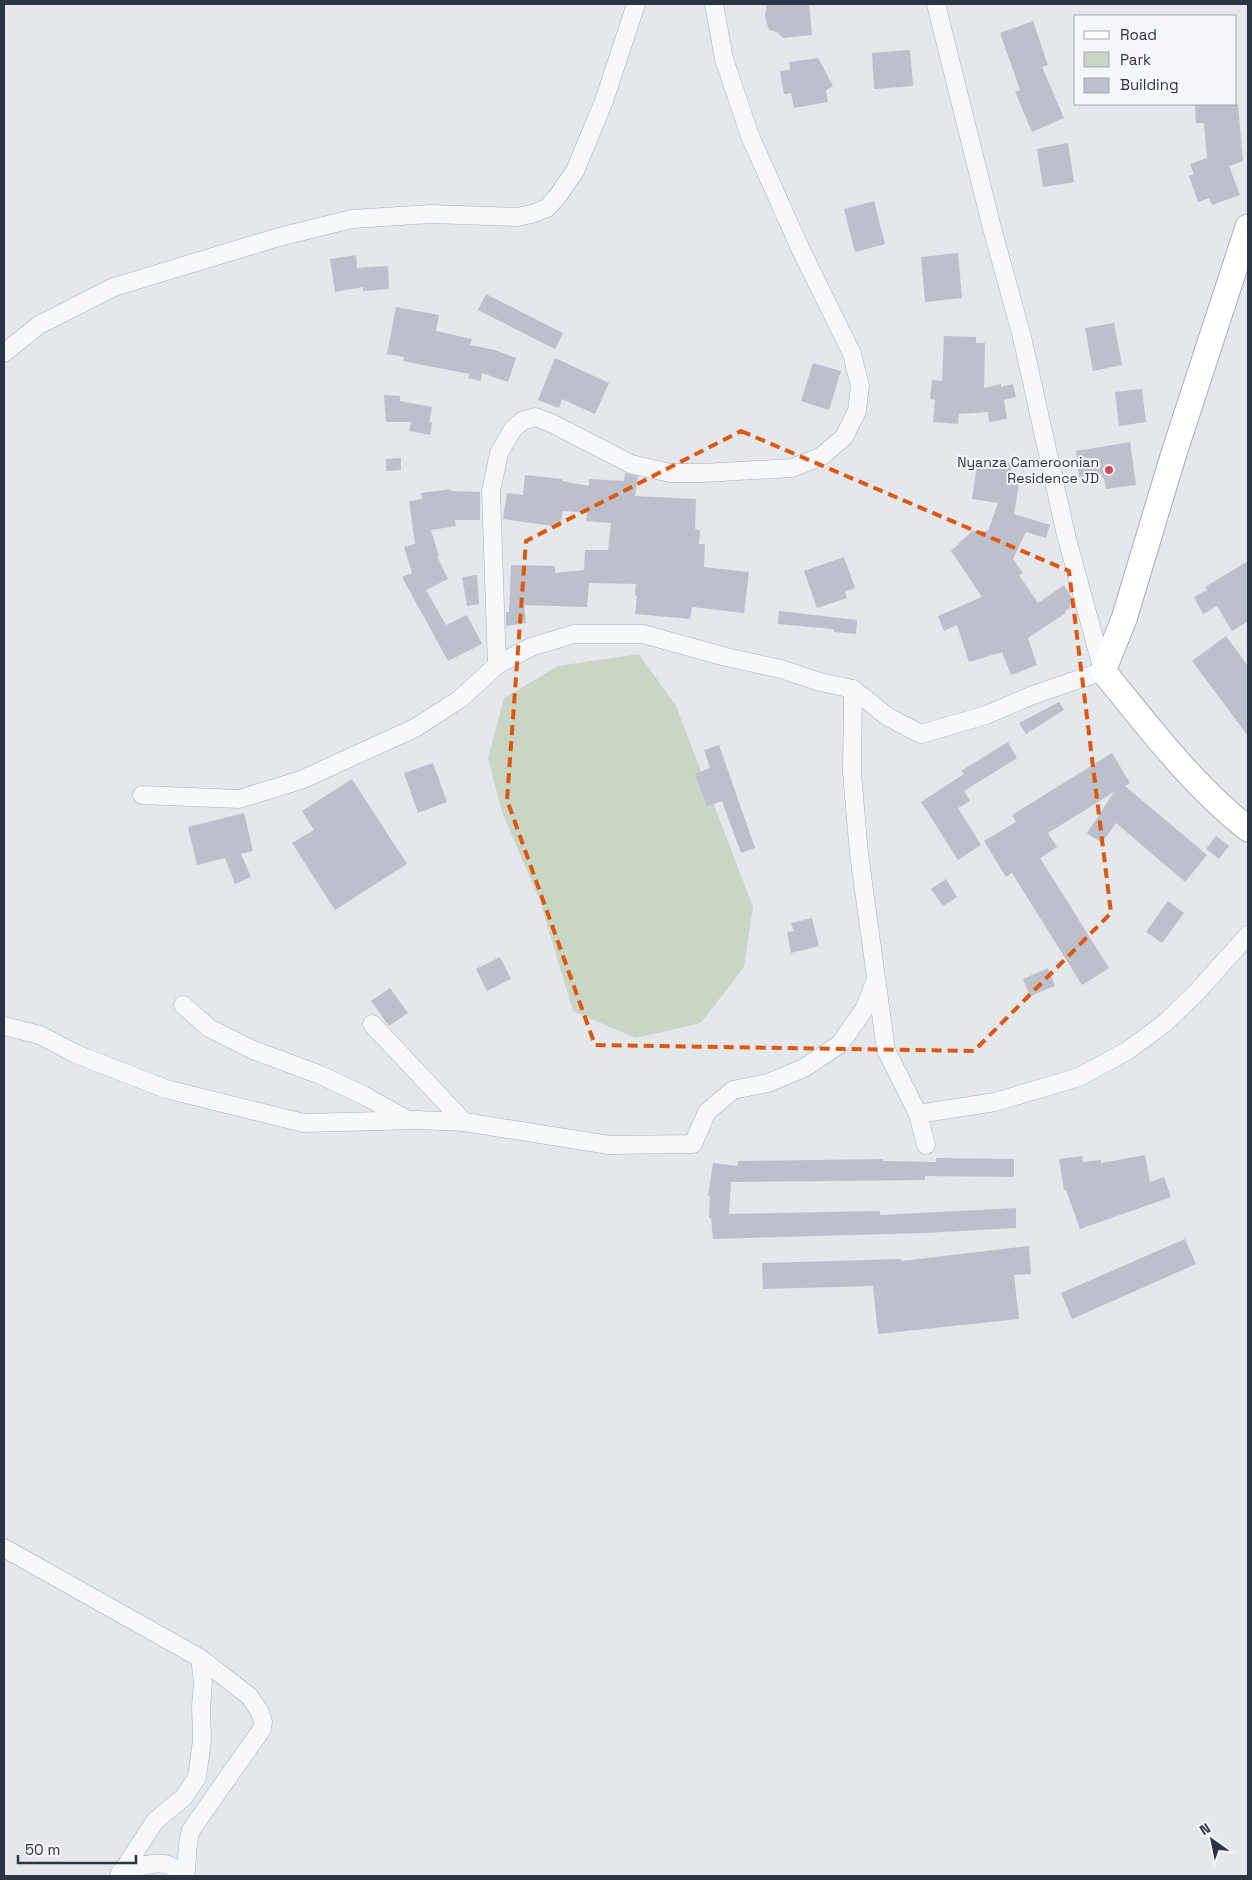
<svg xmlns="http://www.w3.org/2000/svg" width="1252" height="1880" viewBox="0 0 1252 1880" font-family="'Space Grotesk',sans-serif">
<rect width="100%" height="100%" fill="#e4e7ec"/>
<path fill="#c9d6c5" d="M639 654 676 706 753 907 744 967 701 1023 636 1038 573 1011 540 901 502 812 488 758 504 698 558 666Z"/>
<g fill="#bbc0ca">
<path d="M767 4H809L812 35 783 38 777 32 769 30 765 16Z"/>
<path d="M1033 21 1048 65 1042 67 1064 118 1032 132 1015 92 1020 90 1000 33Z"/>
<path d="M910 50 913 86 874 89 872 53Z"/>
<path d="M818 58 833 86 826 90 828 102 794 108 791 93 784 94 780 71 790 70 789 62Z"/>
<path d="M1195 104H1238L1243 161 1229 166 1240 195 1212 205 1209 198 1198 202 1189 176 1194 174 1190 164 1207 158 1204 123H1196Z"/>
<path d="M1068 143 1074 182 1043 187 1037 149Z"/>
<path d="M874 201 885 244 855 252 844 209Z"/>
<path d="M958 253 962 298 925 302 921 257Z"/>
<path d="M356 255 357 268 388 266 389 289 363 291V287L335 292 330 259Z"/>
<path d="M486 294 563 333 555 349 478 310Z"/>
<path d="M396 307 439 315 436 331 472 339 470 345 495 350 516 358 508 382 482 373 481 381 468 378 469 374 403 361 404 357 387 354Z"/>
<path d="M1114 323 1122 365 1093 371 1085 328Z"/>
<path d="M944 336 976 337V343H985L984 388 1001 384V387L1013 384 1016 397 1004 400 1007 419 989 422 988 412 959 414 958 424 933 422 935 400 930 399 932 380 942 381Z"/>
<path d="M555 358 609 383 595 414 562 399 559 408 538 400Z"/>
<path d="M813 363 841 371 829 410 801 401Z"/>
<path d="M1142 389 1146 422 1119 426 1115 392Z"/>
<path d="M384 395 400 396V401L432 407 429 422H432L430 435 409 431 411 422H386Z"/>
<path d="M1130 442 1136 485 1106 489 1104 478H1102V474L1079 477 1076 451Z"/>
<path d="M401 458V470L386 471V459Z"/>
<path d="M978 459 1012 463 1010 475 1020 477 1014 514 1050 525 1046 538 1026 532 1013 559 1023 573 1019 575 1038 603 1064 585 1073 600 1071 601 1073 604 1069 606 1070 608 1065 611 1066 613 1028 638 1037 665 1011 675 1002 652 969 662 957 625 944 631 938 616 982 597 951 551 972 531H988L998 503 972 499Z"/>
<path d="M625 473 638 476 635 496 696 499 695 529 700 530 699 544H705L704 567 749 572 744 613 692 607 690 619 635 614 637 596 635 595 636 584 589 583 587 607 524 605 526 623 506 626V612H509L511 565 555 566V573L584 570 585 550H608L611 523 586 521 587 513 563 511 560 527 503 519 507 493 523 495 525 475 562 479V481L589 486V479L624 481Z"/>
<path d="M451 489V491L480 492V520H455L456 526 431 530 439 556H437L448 579 426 590 446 625 467 615 482 644 448 661 402 577 412 573 404 547 415 544 409 501 422 499 421 493Z"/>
<path d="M844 557 855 588 845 592 847 598 817 608 804 571Z"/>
<path d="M1248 561V621L1232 631 1217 606 1203 614 1194 597 1207 590 1205 587Z"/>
<path d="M477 575 479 604 467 606 462 577Z"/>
<path d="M779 611 857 620 856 634 834 632V629L778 624Z"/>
<path d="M1226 636 1248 666V736L1192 661Z"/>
<path d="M1059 702 1064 710 1026 734 1019 723Z"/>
<path d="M1008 742 1017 758 964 791 970 801 958 808 981 845 958 860 921 802 964 774 961 771Z"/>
<path d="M719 745 755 848 741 853 722 801 707 806 695 774 710 768 704 750Z"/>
<path d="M1112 753 1130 783 1125 786 1207 855 1185 882 1116 823 1102 843 1087 833 1114 792 1048 833 1057 847 1040 858 1109 968 1082 985 1012 873 1006 877 984 841 1016 822 1012 815Z"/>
<path d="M433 763 447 802 418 813 404 773Z"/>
<path d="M352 779 407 864 335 910 292 843 314 830 302 811Z"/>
<path d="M244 813 253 851 241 854 251 877 235 884 225 858 197 865 188 827Z"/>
<path d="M1216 836 1229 846 1219 859 1206 849Z"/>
<path d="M946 879 957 897 943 906 931 889Z"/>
<path d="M1168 901 1184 913 1162 943 1146 932Z"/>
<path d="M812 918 819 946 791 953 787 932 794 931 791 923Z"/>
<path d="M500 957 511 979 487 991 476 969Z"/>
<path d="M1048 968 1055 986 1030 996 1023 979Z"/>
<path d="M390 988 408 1013 389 1026 371 1001Z"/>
<path d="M1145 1155 1150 1182 1164 1177 1171 1197 1080 1229 1066 1190H1064L1059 1159 1082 1156 1083 1162 1101 1160V1163Z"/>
<path d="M936 1158 1014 1159V1177L925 1176V1180L731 1182 729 1214 880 1211V1215L1016 1208V1228L925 1233 713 1239 711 1218H709L710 1196H708L713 1163 738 1166V1161L883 1159V1161L936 1162Z"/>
<path d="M1185 1239 1196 1264 1072 1319 1061 1293Z"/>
<path d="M1029 1246 1031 1274 1014 1275 1019 1319 878 1334 873 1286 763 1289 762 1263 901 1259V1261Z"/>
</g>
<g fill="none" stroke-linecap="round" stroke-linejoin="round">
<defs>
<g id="minor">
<path d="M4 353 39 325 114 287 279 237 352 219 431 214 517 217 532 214 547 208 557 197 575 171 604 101 636 4"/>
<path d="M497 665 491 491 499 453 513 429 522 421 535 417 549 422 631 464 670 473H703L792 468 822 456 844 437 857 411 860 386 852 354 800 248 750 136 724 59 714 4"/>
<path d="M853 689 852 773 859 854 886 1050 918 1114 926 1145"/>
<path d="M142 795 239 799 301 780 415 728 460 699 497 665 531 647 574 634H643L726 657 781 669 820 682 853 689 888 717 921 734 986 715 1033 695 1103 671 1066 535 1022 337 992 228 936 4"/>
<path d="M183 1005 209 1028 253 1050 318 1074 363 1095 408 1120"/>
<path d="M372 1024 464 1122 609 1145 693 1144 707 1112 733 1090 768 1083 804 1068 840 1044 865 1008 876 979"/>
<path d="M4 1026 40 1035 76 1054 166 1089 304 1123 417 1120 464 1122"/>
<path d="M918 1114 995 1102 1079 1077 1127 1051 1165 1023 1197 992 1248 935"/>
<path d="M4 1548 200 1658 249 1696 260 1712 263 1722 262 1729 191 1830C186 1845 188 1860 185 1876"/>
<path d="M122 1872 155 1821 184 1797 197 1777 202 1740 201 1707 203 1682 200 1658"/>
<path d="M120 1873C133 1868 157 1859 171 1866 175 1869 180 1873 184 1876"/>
</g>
<path id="secondary" d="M1248 227 1174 453 1124 619 1103 671C1148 726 1192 785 1248 829"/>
</defs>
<use href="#minor" stroke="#a9aeb7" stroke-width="19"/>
<use href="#secondary" stroke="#a9aeb7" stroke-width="27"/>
<use href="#minor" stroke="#f7f8fa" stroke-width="18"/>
<use href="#secondary" stroke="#fff" stroke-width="25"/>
</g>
<path fill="none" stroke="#df570f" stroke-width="4" stroke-dasharray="10 6" stroke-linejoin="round" d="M741 431 1069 571 1111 913 974 1051 595 1045 507 800 526 541Z"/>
<circle fill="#d1495b" stroke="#f4f6f9" stroke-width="2" cx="1109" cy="470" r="5"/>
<g text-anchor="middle" stroke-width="4" stroke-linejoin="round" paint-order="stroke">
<g font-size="14" fill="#2b3445" stroke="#f4f6f9" text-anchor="end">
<text x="1099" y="467">Nyanza Cameroonian<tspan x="1099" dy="16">Residence JD</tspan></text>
</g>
</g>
<rect width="1252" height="1880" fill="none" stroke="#2b3445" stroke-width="10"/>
<rect x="1074" y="15" width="162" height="90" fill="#f4f6f9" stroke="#a4a8b1"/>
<rect x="1084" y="31" width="25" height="8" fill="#ffffff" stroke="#a4a8b1"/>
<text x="1120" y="40" font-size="15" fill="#2b3445">Road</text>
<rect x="1084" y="52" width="25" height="15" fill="#c9d6c5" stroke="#a4a8b1"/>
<text x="1120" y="65" font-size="15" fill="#2b3445">Park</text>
<rect x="1084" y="78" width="25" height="15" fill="#bbc0ca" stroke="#a4a8b1"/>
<text x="1120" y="90" font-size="15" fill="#2b3445">Building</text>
<g transform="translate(1212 1840) rotate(327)" stroke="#f4f6f9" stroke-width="4" paint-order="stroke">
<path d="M0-4L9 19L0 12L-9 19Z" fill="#2b3445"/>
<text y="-8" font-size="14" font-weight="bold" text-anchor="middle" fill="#2b3445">N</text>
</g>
<path d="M18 1855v8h118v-8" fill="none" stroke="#2b3445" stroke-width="2.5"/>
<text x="25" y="1855" font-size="15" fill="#2b3445" stroke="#f4f6f9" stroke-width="4" paint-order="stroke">50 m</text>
</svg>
